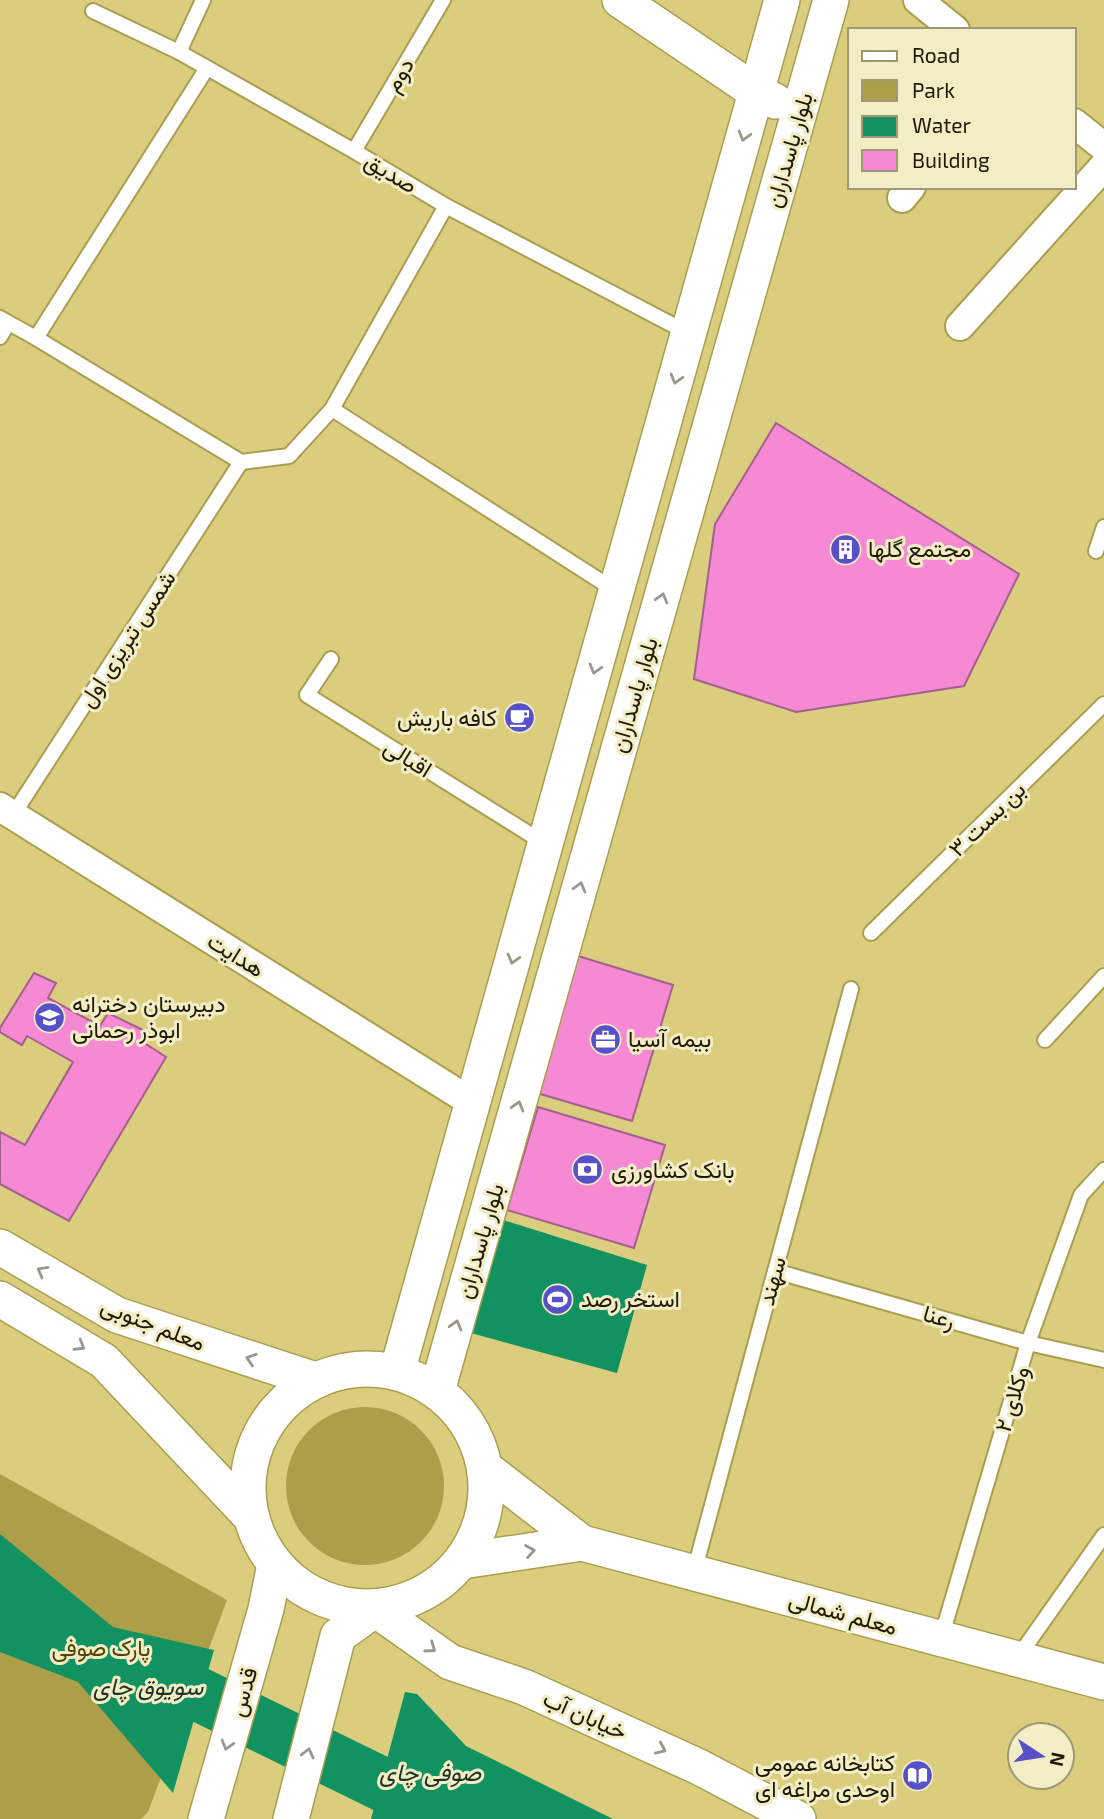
<svg xmlns="http://www.w3.org/2000/svg" width="1104" height="1819" viewBox="0 0 1104 1819" font-family="'Exo 2',Vazirmatn,sans-serif">
<rect width="100%" height="100%" fill="#dacd7d"/>
<g fill="#ad9f4a">
<circle cx="365" cy="1486" r="79"/>
<path d="M0 1474 227 1600 148 1812 141 1819H0Z"/>
</g>
<g fill="#129261">
<path d="M500 1219 647 1265 617 1373 471 1333Z"/>
<path d="M0 1534 113 1627 214 1650 173 1793 78 1682 0 1652Z"/>
<path d="M405 1692 417 1694 466 1746 613 1819H371Z"/>
</g>
<g fill="none" stroke-linecap="round" stroke-linejoin="round">
<path stroke="#129261" stroke-width="54" d="M133 1661 151 1671 394 1790 460 1819"/>
</g>
<g fill="#f689d3" stroke="#a2608c" stroke-width="2">
<path d="M776 423 1019 574 964 686 796 712 694 679 715 524Z"/>
<path d="M578 956 673 985 632 1121 537 1093Z"/>
<path d="M34 973 56 983 48 998 100 1026 108 1013 147 1032 143 1042 166 1057 69 1221 0 1184V1132L25 1145 73 1062 27 1036 22 1045 0 1032V1028Z"/>
<path d="M538 1107 665 1145 634 1248 507 1210Z"/>
</g>
<g fill="none" stroke-linecap="round" stroke-linejoin="round">
<defs>
<g id="service">
<path d="M93 11 179 52 354 151 446 206 688 333"/>
<path d="M179 52 203 0"/>
<path d="M354 151 443 0"/>
<path d="M0 318 36 338 241 462 289 456 332 409 446 206"/>
<path d="M0 337 8 323"/>
<path d="M36 338 207 68"/>
<path d="M332 409 616 591"/>
<path d="M1096 551 1104 527"/>
<path d="M331 659 307 695 544 843"/>
<path d="M13 815 241 462"/>
<path d="M871 933 1104 704"/>
<path d="M1045 1040 1104 976"/>
<path d="M775 1271 1028 1343 1104 1360"/>
<path d="M694 1572 851 989"/>
<path d="M941 1638 1028 1343 1081 1195 1104 1170"/>
<path d="M1018 1657 1104 1535"/>
</g>
<g id="minor">
<path d="M918 0 955 30"/>
<path d="M1074 123 1104 147"/>
<path d="M902 198 911 187"/>
<path d="M960 326 1104 166"/>
<path d="M0 807 473 1103"/>
</g>
<g id="tertiary">
<path d="M620 0 756 92 775 101"/>
<path d="M0 1247 117 1315 315 1380"/>
<path d="M0 1299 104 1361 252 1518"/>
<circle cx="367" cy="1488" r="119"/>
<path d="M397 1372 782 0"/>
<path d="M437 1391 831 0"/>
<path d="M582 1543 1104 1682"/>
<path d="M462 1561 582 1543 485 1468"/>
<path d="M206 1819 266 1609 275 1564"/>
<path d="M291 1819 338 1636 375 1609 450 1662 524 1687 699 1767 798 1819"/>
</g>
</defs>
<use href="#service" stroke="#ab9e4e" stroke-width="18"/>
<use href="#minor" stroke="#ab9e4e" stroke-width="32"/>
<use href="#tertiary" stroke="#ab9e4e" stroke-width="38"/>
<use href="#service" stroke="#fff" stroke-width="14"/>
<use href="#minor" stroke="#fff" stroke-width="28"/>
<use href="#tertiary" stroke="#fff" stroke-width="35"/>
</g>
<defs><path id="oneway-chevron" d="M-2-3.5L2.5 0L-2 3.5" fill="none" stroke-width="1.6" stroke-linecap="round" stroke-linejoin="round" transform="scale(1.75)"/></defs>
<g stroke="#9a988c">
<use href="#oneway-chevron" transform="translate(744 136) rotate(106)"/>
<use href="#oneway-chevron" transform="translate(676 379) rotate(106)"/>
<use href="#oneway-chevron" transform="translate(662 598) rotate(-74)"/>
<use href="#oneway-chevron" transform="translate(595 669) rotate(106)"/>
<use href="#oneway-chevron" transform="translate(580 887) rotate(-74)"/>
<use href="#oneway-chevron" transform="translate(513 959) rotate(106)"/>
<use href="#oneway-chevron" transform="translate(518 1106) rotate(-74)"/>
<use href="#oneway-chevron" transform="translate(42 1271) rotate(-150)"/>
<use href="#oneway-chevron" transform="translate(456 1325) rotate(-74)"/>
<use href="#oneway-chevron" transform="translate(80 1346) rotate(31)"/>
<use href="#oneway-chevron" transform="translate(251 1359) rotate(-162)"/>
<use href="#oneway-chevron" transform="translate(530 1551) rotate(-9)"/>
<use href="#oneway-chevron" transform="translate(431 1648) rotate(35)"/>
<use href="#oneway-chevron" transform="translate(227 1745) rotate(106)"/>
<use href="#oneway-chevron" transform="translate(661 1749) rotate(24)"/>
<use href="#oneway-chevron" transform="translate(308 1753) rotate(-76)"/>
</g>
<defs>
<symbol id="building-disc" viewBox="-11 -11 22 22"><circle r="9.5" fill="#5750c8" stroke="#f3edc6"/><path d="M-4-6H4V6H1V3H-1V6H-4ZM-2.5-4.3h1.7v1.8h-1.7ZM.8-4.3h1.7v1.8H.8ZM-2.5-1h1.7V.8h-1.7ZM.8-1h1.7V.8H.8Z" fill="#fff"/></symbol>
<symbol id="cafe-disc" viewBox="-11 -11 22 22"><circle r="9.5" fill="#5750c8" stroke="#f3edc6"/><path d="M-5.5-4.5H6V0H3Q3 3.5 0 3.5H-2.5Q-5.5 3.5-5.5 0ZM3-3.2v2h1.7v-2ZM-6 4.5H4V6H-6Z" fill="#fff"/></symbol>
<symbol id="school-disc" viewBox="-11 -11 22 22"><circle r="9.5" fill="#5750c8" stroke="#f3edc6"/><path d="M0-5L7-2L0 1L-7-2ZM-4 1L0 2.5L4 1V4Q0 6-4 4Z" fill="#fff"/></symbol>
<symbol id="office-disc" viewBox="-11 -11 22 22"><circle r="9.5" fill="#5750c8" stroke="#f3edc6"/><path d="M-6-3h4V-5.5h4V-3h4V5H-6ZM-1-4.5V-3h2v-1.5ZM-6 0V1H6V0Z" fill="#fff"/></symbol>
<symbol id="bank-disc" viewBox="-11 -11 22 22"><circle r="9.5" fill="#5750c8" stroke="#f3edc6"/><path d="M-6-4H6V4H-6ZM0-2.3a2.3 2.3 0 1 0 0 4.6a2.3 2.3 0 1 0 0-4.6Z" fill="#fff"/></symbol>
<symbol id="stadium-disc" viewBox="-11 -11 22 22"><circle r="9.5" fill="#5750c8" stroke="#f3edc6"/><path d="M0-5a6.5 5 0 1 0 0 10a6.5 5 0 1 0 0-10ZM-3.5-1.8h7v3.6h-7Z" fill="#fff"/></symbol>
<symbol id="library-disc" viewBox="-11 -11 22 22"><circle r="9.5" fill="#5750c8" stroke="#f3edc6"/><path d="M-6-4Q-3-5.5-.7-3.5V5Q-3 3-6 4ZM6-4Q3-5.5 .7-3.5V5Q3 3 6 4Z" fill="#fff"/></symbol>
</defs>
<g fill-rule="evenodd">
<use href="#building-disc" x="828" y="532" width="35" height="35"/>
<use href="#cafe-disc" x="502" y="700" width="35" height="35"/>
<use href="#school-disc" x="32" y="1000" width="35" height="35"/>
<use href="#office-disc" x="588" y="1022" width="35" height="35"/>
<use href="#bank-disc" x="570" y="1152" width="35" height="35"/>
<use href="#stadium-disc" x="540" y="1282" width="35" height="35"/>
<use href="#library-disc" x="900" y="1758" width="35" height="35"/>
</g>
<g text-anchor="middle" stroke-width="6" stroke-linejoin="round" paint-order="stroke">
<g font-size="23" fill="#1f1900" stroke="#f3edc6">
<text transform="translate(399 75) rotate(-59)" y="8">دوم</text>
<text transform="translate(789 150) rotate(-74)" y="8">بلوار پاسداران</text>
<text transform="translate(391 173) rotate(31)" y="8">صدیق</text>
<text transform="translate(127 639) rotate(-57)" y="8">شمس تبریزی اول</text>
<text transform="translate(634 695) rotate(-74)" y="8">بلوار پاسداران</text>
<text transform="translate(408 758) rotate(32)" y="8">اقبالی</text>
<text transform="translate(987 819) rotate(-44)" y="8">بن بست ۳</text>
<text transform="translate(236 955) rotate(32)" y="8">هدایت</text>
<text transform="translate(480 1241) rotate(-74)" y="8">بلوار پاسداران</text>
<text transform="translate(772 1281) rotate(-75)" y="8">سهند</text>
<text transform="translate(939 1317) rotate(16)" y="8">رعنا</text>
<text transform="translate(153 1324) rotate(21)" y="8">معلم جنوبی</text>
<text transform="translate(1012 1399) rotate(-73)" y="8">وکلای ۲</text>
<text transform="translate(843 1613) rotate(15)" y="8">معلم شمالی</text>
<text transform="translate(243 1692) rotate(-74)" y="8">قدس</text>
<text transform="translate(585 1715) rotate(24)" y="8">خیابان آب</text>
</g>
<g font-size="23" fill="#1f1900" stroke="#f3edc6" text-anchor="start">
<text x="868" y="557">مجتمع گلها</text>
<text x="497" y="726" text-anchor="end">کافه باریش</text>
<text x="72" y="1012">دبیرستان دخترانه<tspan x="72" dy="26">ابوذر رحمانی</tspan></text>
<text x="628" y="1047">بیمه آسیا</text>
<text x="611" y="1178">بانک کشاورزی</text>
<text x="581" y="1307">استخر رصد</text>
<text x="895" y="1771" text-anchor="end">کتابخانه عمومی<tspan x="895" dy="26">اوحدی مراغه ای</tspan></text>
</g>
<g font-size="23" fill="#4d4407" stroke="#f3edc6">
<text x="101" y="1656">پارک صوفی</text>
</g>
<g font-size="24" font-style="italic" fill="#1b3226" stroke="#f3edc6">
<text x="148" y="1695">سویوق چای</text>
<text x="430" y="1781">صوفی چای</text>
</g>
</g>
<rect x="848" y="28" width="228" height="161" fill="#f3edc6" stroke="#9e9877" stroke-width="2"/>
<rect x="862" y="51" width="35" height="10" fill="#ffffff" stroke="#9e9877" stroke-width="2"/>
<text x="912" y="63" font-size="21" fill="#1f1900">Road</text>
<rect x="862" y="80" width="35" height="21" fill="#ad9f4a" stroke="#9e9877" stroke-width="2"/>
<text x="912" y="98" font-size="21" fill="#1f1900">Park</text>
<rect x="862" y="116" width="35" height="21" fill="#129261" stroke="#9e9877" stroke-width="2"/>
<text x="912" y="133" font-size="21" fill="#1f1900">Water</text>
<rect x="862" y="150" width="35" height="21" fill="#f689d3" stroke="#9e9877" stroke-width="2"/>
<text x="912" y="168" font-size="21" fill="#1f1900">Building</text>
<g transform="translate(1041 1756) rotate(102)"><circle r="33" fill="#f3edc6" stroke="#9e9877" stroke-width="2"/>
<path d="M0-5L12 26L0 18L-12 26Z" fill="#5750c8"/>
<text y="-10" font-size="19" font-weight="bold" text-anchor="middle" fill="#1f1900">N</text>
</g>
</svg>
